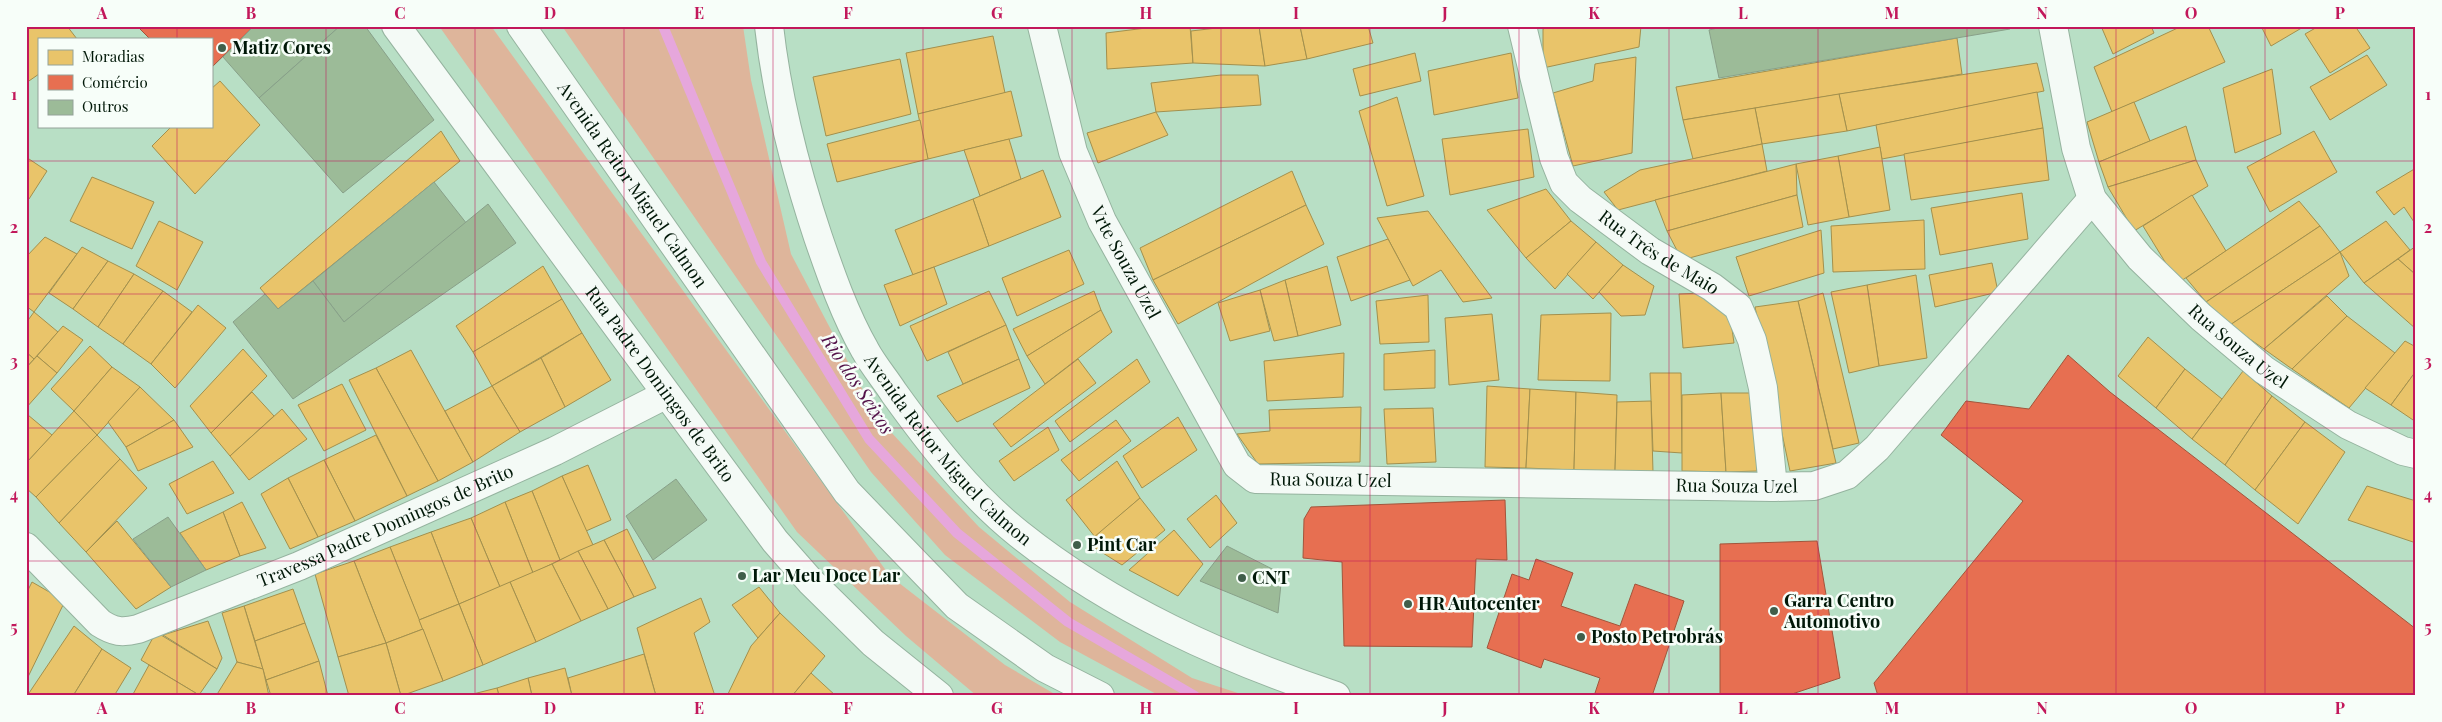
<svg xmlns="http://www.w3.org/2000/svg" width="2442" height="722" viewBox="0 0 2442 722" font-family="'Playfair Display',serif">
<rect width="100%" height="100%" fill="#b8dfc5"/>
<g fill="#deb59b">
<path d="M439 26H491L890 576 1005 665 1058 696H977L906 636 797 532Z"/>
<path d="M562 26H743L751 80 791 254 877 417 979 527 1070 602 1192 678 1247 696H1160L1060 642 945 555 871 472Z"/>
</g>
<g fill="#e9c46a" stroke="#a3904d">
<path d="M26 26H67L77 39H39V74L26 83Z"/>
<path d="M1162 26H1190L1193 63 1107 69 1106 33Z"/>
<path d="M1234 26H1259L1265 66 1193 63 1191 31Z"/>
<path d="M1259 26H1300L1307 59 1265 66Z"/>
<path d="M1300 26H1368L1373 43 1307 59Z"/>
<path d="M1552 26H1641L1639 47 1543 68V29Z"/>
<path d="M2101 26H2151L2154 33 2113 54Z"/>
<path d="M2182 26H2208L2225 62 2112 112 2094 67Z"/>
<path d="M2261 26H2305L2271 46Z"/>
<path d="M2319 26H2355L2370 48 2330 73 2305 34Z"/>
<path d="M993 36 1005 93 918 114 906 53Z"/>
<path d="M1957 38 1962 74 1683 120 1676 87Z"/>
<path d="M1415 53 1421 81 1360 96 1353 69Z"/>
<path d="M1511 53 1518 98 1434 115 1428 71Z"/>
<path d="M2367 55 2387 85 2330 120 2310 87Z"/>
<path d="M1636 57 1632 153 1573 166 1553 93 1593 81 1595 64Z"/>
<path d="M900 59 911 114 826 136 813 77Z"/>
<path d="M2037 63 2044 91 1847 131 1839 94Z"/>
<path d="M2272 69 2281 134 2235 153 2223 88Z"/>
<path d="M1221 75H1258L1261 105 1156 112 1151 83Z"/>
<path d="M220 81 260 125 195 194 152 146 172 126H211V89Z"/>
<path d="M1011 91 1022 136 928 159 918 114Z"/>
<path d="M2037 92 2043 128 1882 159 1876 125Z"/>
<path d="M1839 94 1847 131 1762 144 1755 108Z"/>
<path d="M1397 97 1424 196 1387 206 1359 111Z"/>
<path d="M2134 102 2150 141 2099 162 2087 122Z"/>
<path d="M1755 108 1762 144 1693 159 1683 120Z"/>
<path d="M1156 112 1168 135 1098 163 1087 133Z"/>
<path d="M920 120 928 159 837 182 827 144Z"/>
<path d="M2186 126 2196 160 2108 187 2099 162Z"/>
<path d="M2043 128 2049 180 1911 200 1904 154Z"/>
<path d="M1528 129 1534 177 1450 195 1442 139Z"/>
<path d="M441 131 460 161 278 309 260 288Z"/>
<path d="M2314 131 2337 172 2270 212 2247 167Z"/>
<path d="M1009 139 1021 179 980 196 964 150Z"/>
<path d="M1762 144 1767 171 1618 210 1604 192 1640 170Z"/>
<path d="M1880 147 1890 210 1849 217 1838 156Z"/>
<path d="M1838 156 1849 217 1808 225 1796 164Z"/>
<path d="M26 157 47 171 29 199 26 197Z"/>
<path d="M2196 160 2208 186 2134 231 2108 187Z"/>
<path d="M1796 164 1797 195 1667 231 1655 200Z"/>
<path d="M2416 168V225L2404 207 2394 215 2376 192Z"/>
<path d="M1043 170 1061 217 989 246 973 199Z"/>
<path d="M1292 171 1306 205 1153 280 1140 248Z"/>
<path d="M92 177 154 202 132 249 70 221Z"/>
<path d="M1546 189 1571 221 1526 258 1487 210Z"/>
<path d="M2022 193 2028 239 1940 255 1931 208Z"/>
<path d="M1797 195 1803 227 1682 260 1667 231Z"/>
<path d="M2192 195 2226 251 2178 283 2143 226Z"/>
<path d="M973 199 989 246 913 275 895 230Z"/>
<path d="M2299 201 2320 226 2206 302 2186 278Z"/>
<path d="M1306 205 1324 244 1178 324 1153 280Z"/>
<path d="M1428 211 1492 298 1463 302 1441 270 1413 286 1377 218Z"/>
<path d="M1924 220 1925 269 1833 272 1831 226Z"/>
<path d="M159 221 203 242 177 290 136 266Z"/>
<path d="M1571 221 1596 242 1555 289 1526 258Z"/>
<path d="M2386 221 2410 250 2364 283 2340 252Z"/>
<path d="M2320 226 2340 252 2230 325 2206 302Z"/>
<path d="M1821 230 1824 273 1749 296 1736 257Z"/>
<path d="M45 237 77 254 34 312 26 306V257Z"/>
<path d="M1388 239 1410 280 1351 301 1337 257Z"/>
<path d="M1596 242 1623 265 1593 299 1567 274Z"/>
<path d="M2416 246V275L2398 259Z"/>
<path d="M82 247 108 261 73 309 49 293Z"/>
<path d="M1069 250 1084 284 1017 316 1002 278Z"/>
<path d="M2340 252 2349 276 2264 349 2230 325Z"/>
<path d="M2398 259 2416 275V329L2364 283Z"/>
<path d="M108 261 134 274 98 327 73 309Z"/>
<path d="M1992 263 1998 292 1935 307 1929 275Z"/>
<path d="M1623 265 1654 286 1645 315 1621 316 1599 292Z"/>
<path d="M543 266 562 299 473 352 456 326Z"/>
<path d="M1327 266 1341 325 1298 336 1285 280Z"/>
<path d="M934 267 947 304 900 326 884 285Z"/>
<path d="M134 274 163 291 123 344 98 327Z"/>
<path d="M1916 275 1927 358 1879 366 1867 285Z"/>
<path d="M1285 280 1298 336 1274 341 1260 290Z"/>
<path d="M1867 285 1879 366 1849 373 1831 292Z"/>
<path d="M1260 290 1270 331 1230 341 1218 303Z"/>
<path d="M163 291 192 312 151 364 123 344Z"/>
<path d="M989 291 1006 325 927 361 910 326Z"/>
<path d="M1094 291 1101 310 1027 356 1013 329Z"/>
<path d="M1703 293 1730 315 1734 343 1683 348 1679 294Z"/>
<path d="M1823 293 1859 443 1833 449 1798 301Z"/>
<path d="M1428 295 1429 342 1380 344 1376 301Z"/>
<path d="M2327 296 2347 316 2292 369 2264 349Z"/>
<path d="M562 299 582 333 492 386 473 352Z"/>
<path d="M1798 301 1836 463 1790 471 1755 307Z"/>
<path d="M198 305 226 328 175 388 151 364Z"/>
<path d="M1101 310 1112 332 1045 384 1027 356Z"/>
<path d="M34 312 58 332 34 359 26 352V323Z"/>
<path d="M1611 313 1610 381 1538 380 1541 315Z"/>
<path d="M1492 314 1499 380 1449 385 1445 318Z"/>
<path d="M2347 316 2395 353 2349 408 2292 369Z"/>
<path d="M1006 325 1019 359 963 384 948 352Z"/>
<path d="M63 326 83 340 57 373 37 356Z"/>
<path d="M582 333 611 380 565 407 541 358Z"/>
<path d="M2148 337 2185 369 2156 408 2118 376Z"/>
<path d="M2405 341 2416 347V371L2391 405 2365 388Z"/>
<path d="M90 346 112 367 74 411 51 389Z"/>
<path d="M243 349 267 376 211 433 190 406Z"/>
<path d="M411 350 473 462 438 481 376 368Z"/>
<path d="M1435 350V388L1384 390V354Z"/>
<path d="M26 352 34 359 26 368Z"/>
<path d="M1344 353 1343 397 1267 401 1264 361Z"/>
<path d="M37 356 57 373 26 408V368Z"/>
<path d="M541 358 565 407 520 432 492 386Z"/>
<path d="M1019 359 1030 388 957 422 937 396Z"/>
<path d="M1078 359 1096 383 1011 447 993 424Z"/>
<path d="M1137 359 1150 382 1070 442 1055 421Z"/>
<path d="M112 367 140 387 97 435 74 411Z"/>
<path d="M376 368 438 481 407 496 349 380Z"/>
<path d="M2185 369 2222 399 2192 439 2156 408Z"/>
<path d="M2243 371 2272 396 2225 465 2192 439Z"/>
<path d="M2416 371V422L2391 405Z"/>
<path d="M1650 373H1681L1682 453 1653 451Z"/>
<path d="M342 384 366 430 324 451 298 405Z"/>
<path d="M492 386 520 432 473 462 445 411Z"/>
<path d="M1487 386 1530 389 1526 468 1485 467Z"/>
<path d="M140 387 174 420 126 447 108 422Z"/>
<path d="M1530 389 1576 392 1574 470 1526 468Z"/>
<path d="M252 392 274 416 230 456 211 433Z"/>
<path d="M1576 392 1617 395 1615 471 1574 470Z"/>
<path d="M1721 393 1726 472 1682 471V395Z"/>
<path d="M1721 393H1752L1757 471 1726 472Z"/>
<path d="M2272 396 2305 422 2255 490 2225 465Z"/>
<path d="M1651 401 1653 472 1615 471 1617 402Z"/>
<path d="M1361 407 1360 462 1258 464 1237 434 1270 431 1269 410Z"/>
<path d="M1433 408 1436 462 1387 464 1384 409Z"/>
<path d="M282 409 307 439 249 480 230 456Z"/>
<path d="M74 411 97 435 36 497 26 488V463Z"/>
<path d="M28 415 52 435 26 463V417Z"/>
<path d="M1178 417 1197 450 1142 488 1123 456Z"/>
<path d="M174 420 193 447 138 471 126 447Z"/>
<path d="M1116 420 1131 441 1079 481 1061 460Z"/>
<path d="M2305 422 2345 452 2298 524 2255 490Z"/>
<path d="M1048 427 1059 450 1014 481 999 461Z"/>
<path d="M97 435 120 459 59 523 36 497Z"/>
<path d="M376 435 407 496 355 521 324 460Z"/>
<path d="M120 459 147 488 86 552 59 523Z"/>
<path d="M324 460 355 521 318 537 288 478Z"/>
<path d="M213 461 234 493 187 514 169 484Z"/>
<path d="M1117 461 1140 498 1095 537 1066 500Z"/>
<path d="M588 465 611 520 586 531 562 476Z"/>
<path d="M562 476 593 545 560 560 532 491Z"/>
<path d="M288 478 318 537 290 549 261 494Z"/>
<path d="M2367 486 2416 501V543L2348 520Z"/>
<path d="M532 491 560 560 533 573 505 502Z"/>
<path d="M1216 495 1237 523 1210 548 1187 519Z"/>
<path d="M1140 498 1165 530 1122 565 1087 543Z"/>
<path d="M242 502 266 548 240 556 223 512Z"/>
<path d="M505 502 533 573 500 587 471 518Z"/>
<path d="M223 512 240 556 206 570 180 533Z"/>
<path d="M471 518 500 587 459 604 431 532Z"/>
<path d="M117 521 171 587 136 609 86 552Z"/>
<path d="M627 529 656 588 634 597 604 540Z"/>
<path d="M1174 530 1203 564 1178 596 1129 570Z"/>
<path d="M431 532 459 604 419 620 390 547Z"/>
<path d="M604 540 634 597 608 609 578 551Z"/>
<path d="M390 547 423 629 386 643 354 561Z"/>
<path d="M578 551 608 609 581 621 552 564Z"/>
<path d="M354 561 386 643 338 657 315 574Z"/>
<path d="M552 564 581 621 536 642 510 582Z"/>
<path d="M32 582 65 601 26 681V594Z"/>
<path d="M510 582 536 642 483 665 459 604Z"/>
<path d="M759 587 780 613 758 638 732 605Z"/>
<path d="M293 589 305 623 255 641 244 606Z"/>
<path d="M701 598 710 622 694 633 715 696H656L637 628Z"/>
<path d="M459 604 483 665 443 681 419 620Z"/>
<path d="M244 606 263 669 237 662 222 613Z"/>
<path d="M780 613 825 656 792 696H727L751 646Z"/>
<path d="M208 621 222 658 217 669 163 635Z"/>
<path d="M305 623 319 661 266 680 255 641Z"/>
<path d="M74 626 102 649 73 696H27Z"/>
<path d="M423 629 443 681 401 696 386 643Z"/>
<path d="M156 632 217 669 199 695 141 660Z"/>
<path d="M386 643 401 696H349L338 657Z"/>
<path d="M102 649 131 668 114 696H73Z"/>
<path d="M644 654 656 696H572L568 678Z"/>
<path d="M319 661 328 696H271L266 680Z"/>
<path d="M237 662 263 669 269 696H216Z"/>
<path d="M149 665 199 695 132 696Z"/>
<path d="M565 668 572 696H532L528 678Z"/>
<path d="M811 673 836 696H792Z"/>
<path d="M528 678 532 696H499L497 688Z"/>
<path d="M497 688 499 696H469V695Z"/>
</g>
<g fill="#e76f51" stroke="#a2553b">
<path d="M137 26H254L211 68V39H150Z"/>
<path d="M2068 355 2110 392 2416 629V696H1878L1874 683 2023 501 1941 435 1966 401 2029 409Z"/>
<path d="M1505 500 1507 560 1476 559 1472 647 1344 646 1342 562 1303 558 1304 519 1311 507Z"/>
<path d="M1817 541 1840 678 1786 696H1720V544Z"/>
<path d="M1536 559 1573 573 1561 606 1620 626 1635 584 1684 601 1652 696H1603L1595 693 1600 678 1544 659 1541 668 1487 648 1512 574 1529 580Z"/>
</g>
<g fill="none" stroke-linecap="round" stroke-linejoin="round">
<path stroke="#e6a7dc" stroke-width="10" d="M663 26 761 262 869 439 957 533 1068 622 1195 696"/>
</g>
<g fill="#9cbb98" stroke="#88a089">
<path d="M254 26H340L259 98 223 57Z"/>
<path d="M340 26H365L434 120 343 193 259 98Z"/>
<path d="M1726 26H2010V29L1719 78 1709 30Z"/>
<path d="M434 182 467 224 344 322 313 281Z"/>
<path d="M488 204 516 243 293 399 233 322 265 294 278 309 313 281 344 322Z"/>
<path d="M676 479 707 520 653 560 626 516Z"/>
<path d="M168 517 206 570 171 587 133 539Z"/>
<path d="M1227 546 1282 574 1278 613 1200 581Z"/>
</g>
<g fill="none" stroke-linecap="round" stroke-linejoin="round">
<defs>
<g id="street">
<path id="s1" d="M1042 26 1073 152 1102 221 1237 465 1255 479 1773 487 1814 486 1847 475 1877 448 2092 199"/>
<path id="s2" d="M1522 26 1554 158 1564 183 1580 199 1650 251 1712 287 1738 307 1752 340 1763 388 1773 487"/>
<path id="s3" d="M2053 26 2076 148 2092 199 2140 258 2201 317 2264 370 2348 425 2403 451 2416 454"/>
<path id="s4" d="M26 547 100 623C114 632 122 633 138 629L299 566 555 451 665 395"/>
</g>
<g id="secondary">
<path id="s5" d="M396 26 775 541 811 582 873 643 939 696"/>
</g>
<g id="primary">
<path id="s6" d="M521 26 847 492 957 606 1045 668 1100 696"/>
<path id="s7" d="M769 26C777 98 795 168 818 237 831 275 845 315 865 350 873 365 885 379 894 393 930 443 970 495 1019 534 1113 609 1223 658 1336 696"/>
</g>
</defs>
<use href="#street" stroke="#95b39f" stroke-width="30"/>
<use href="#secondary" stroke="#95b39f" stroke-width="30"/>
<use href="#primary" stroke="#95b39f" stroke-width="30"/>
<use href="#street" stroke="#f4faf6" stroke-width="28"/>
<use href="#secondary" stroke="#f4faf6" stroke-width="28"/>
<use href="#primary" stroke="#f4faf6" stroke-width="28"/>
</g>
<path fill="none" stroke="#c2185b" stroke-width="1" stroke-opacity="0.55" d="M177 26V39M326 26V696M475 26V696M624 26V696M773 26V696M923 26V696M1072 26V696M1221 26V696M1370 26V696M1519 26V696M1669 26V696M1818 26V696M1967 26V696M2116 26V696M2265 26V696M177 126V696M26 161H2416M26 294H2416M26 428H2416M26 561H2416"/>
<g fill="#405e4a" stroke="#f7fef9" stroke-width="2">
<circle cx="222" cy="48" r="5"/>
<circle cx="1077" cy="545" r="5"/>
<circle cx="742" cy="576" r="5"/>
<circle cx="1242" cy="578" r="5"/>
<circle cx="1408" cy="604" r="5"/>
<circle cx="1774" cy="611" r="5"/>
<circle cx="1581" cy="637" r="5"/>
</g>
<g text-anchor="middle" stroke-width="5" stroke-linejoin="round" paint-order="stroke">
<g font-size="18" font-weight="bold" fill="#001808" stroke="#f7fef9" text-anchor="start">
<text x="232" y="54">Matiz Cores</text>
<text x="1087" y="551">Pint Car</text>
<text x="752" y="582">Lar Meu Doce Lar</text>
<text x="1252" y="584">CNT</text>
<text x="1784" y="607">Garra Centro<tspan x="1784" dy="21">Automotivo</tspan></text>
<text x="1418" y="610">HR Autocenter</text>
<text x="1591" y="643">Posto Petrobrás</text>
</g>
<g font-size="18" fill="#001808" stroke="#f7fef9">
<text dy="6" stroke="none"><textPath href="#s6" startOffset="194">Avenida Reitor Miguel Calmon</textPath></text>
<text dy="6" stroke="none"><textPath href="#s2" startOffset="281">Rua Três de Maio</textPath></text>
<text dy="6" stroke="none"><textPath href="#s1" startOffset="252">Vrte Souza Uzel</textPath></text>
<text dy="6" stroke="none"><textPath href="#s3" startOffset="386">Rua Souza Uzel</textPath></text>
<text dy="6" stroke="none"><textPath href="#s5" startOffset="445">Rua Padre Domingos de Brito</textPath></text>
<text dy="6" stroke="none"><textPath href="#s7" startOffset="470">Avenida Reitor Miguel Calmon</textPath></text>
<text dy="6" stroke="none"><textPath href="#s1" startOffset="582">Rua Souza Uzel</textPath></text>
<text dy="6" stroke="none"><textPath href="#s1" startOffset="988">Rua Souza Uzel</textPath></text>
<text dy="6" stroke="none"><textPath href="#s4" startOffset="414">Travessa Padre Domingos de Brito</textPath></text>
</g>
<g font-size="19" font-style="italic" fill="#54134a" stroke="#f7fef9">
<text transform="translate(858 384) rotate(57)" y="7">Rio dos Seixos</text>
</g>
</g>
<rect width="2442" height="722" fill="none" stroke="#f7fef9" stroke-width="55"/>
<rect x="38" y="38" width="175" height="90" fill="#f7fef9" stroke="#94a299"/>
<rect x="48" y="50" width="25" height="15" fill="#e9c46a" stroke="#94a299"/>
<text x="82" y="62" font-size="15" fill="#001808">Moradias</text>
<rect x="48" y="75" width="25" height="15" fill="#e76f51" stroke="#94a299"/>
<text x="82" y="88" font-size="15" fill="#001808">Comércio</text>
<rect x="48" y="100" width="25" height="15" fill="#9cbb98" stroke="#94a299"/>
<text x="82" y="112" font-size="15" fill="#001808">Outros</text>
<rect x="28" y="28" width="2386" height="666" fill="none" stroke="#c2185b" stroke-width="2"/>
<g font-size="16" text-anchor="middle" font-weight="bold" fill="#c2185b">
<text x="102" y="19">A</text>
<text x="251" y="19">B</text>
<text x="400" y="19">C</text>
<text x="550" y="19">D</text>
<text x="699" y="19">E</text>
<text x="848" y="19">F</text>
<text x="997" y="19">G</text>
<text x="1146" y="19">H</text>
<text x="1296" y="19">I</text>
<text x="1445" y="19">J</text>
<text x="1594" y="19">K</text>
<text x="1743" y="19">L</text>
<text x="1892" y="19">M</text>
<text x="2042" y="19">N</text>
<text x="2191" y="19">O</text>
<text x="2340" y="19">P</text>
<text x="14" y="100">1</text>
<text x="2428" y="100">1</text>
<text x="14" y="233">2</text>
<text x="2428" y="233">2</text>
<text x="14" y="367">3</text>
<text x="2428" y="367">3</text>
<text x="14" y="500">4</text>
<text x="2428" y="500">4</text>
<text x="14" y="633">5</text>
<text x="2428" y="633">5</text>
<text x="102" y="714">A</text>
<text x="251" y="714">B</text>
<text x="400" y="714">C</text>
<text x="550" y="714">D</text>
<text x="699" y="714">E</text>
<text x="848" y="714">F</text>
<text x="997" y="714">G</text>
<text x="1146" y="714">H</text>
<text x="1296" y="714">I</text>
<text x="1445" y="714">J</text>
<text x="1594" y="714">K</text>
<text x="1743" y="714">L</text>
<text x="1892" y="714">M</text>
<text x="2042" y="714">N</text>
<text x="2191" y="714">O</text>
<text x="2340" y="714">P</text>
</g>
</svg>
